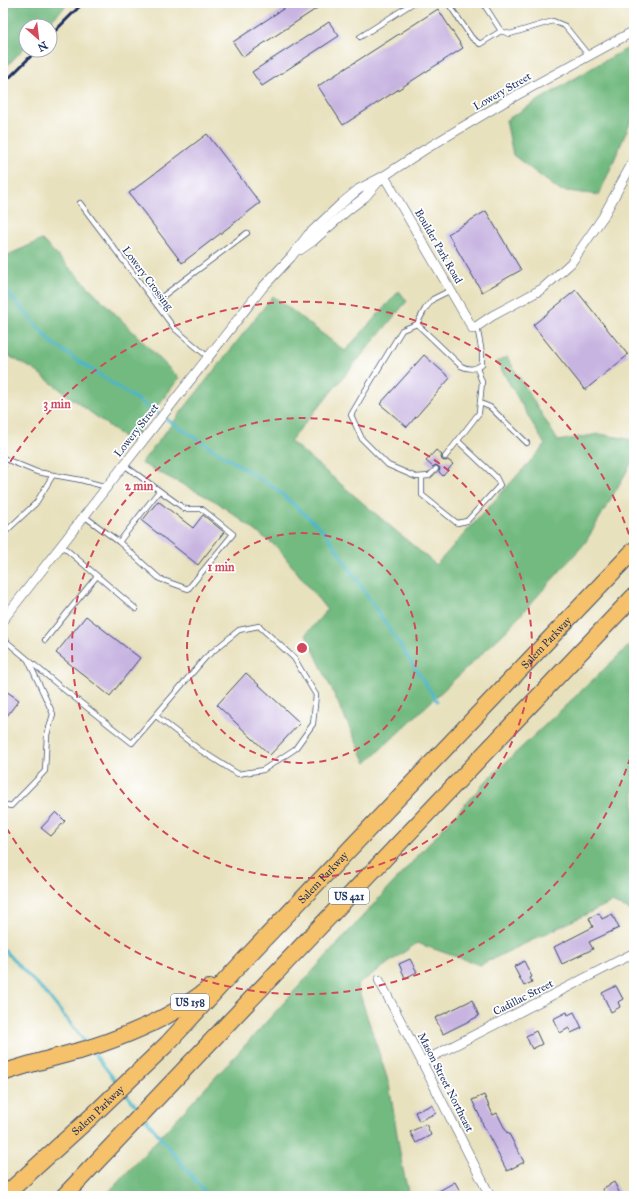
<svg xmlns="http://www.w3.org/2000/svg" width="637" height="1199" viewBox="0 0 637 1199" font-family="'IM FELL Great Primer',serif">
<rect width="100%" height="100%" fill="#fff"/>
<filter id="ink" filterUnits="userSpaceOnUse"><feTurbulence type="fractalNoise" baseFrequency=".025" numOctaves="2"/><feDisplacementMap in="SourceGraphic" scale="8" xChannelSelector="R" yChannelSelector="G"/><feConvolveMatrix kernelMatrix="1 2 1 2 8 2 1 2 1" color-interpolation-filters="sRGB"/></filter>
<filter id="wash" filterUnits="userSpaceOnUse"><feTurbulence type="fractalNoise" baseFrequency=".012" numOctaves="4" result="noise"/><feDisplacementMap in="SourceGraphic" scale="16" xChannelSelector="R" yChannelSelector="G"/><feGaussianBlur stdDeviation="0.9" result="paint"/><feColorMatrix in="noise" values="0 0 0 0 0 0 0 0 0 0 0 0 0 0 0 0 0 1.4 0 .05"/><feComposite in="paint" operator="in"/></filter>
<g filter="url(#wash)">
<rect width="100%" height="100%" fill="#e8e1bd"/>
<g fill="#72ba80" stroke="#46746f">
<path d="M3 3H69L46 26H26V46L3 70Z"/>
<path d="M634 45V114L599 195 559 190 513 155 506 120 602 62Z"/>
<path d="M42 240 179 378 130 442 33 369 3 353V257Z"/>
<path d="M399 291 407 301 290 441 436 565 545 445 497 362 507 357 558 441 599 434 634 440V459L585 543 507 630 366 763 306 634 327 610 277 547 217 502 141 463 273 296 345 351Z"/>
<path d="M634 641V912L612 902 480 965 417 943 357 985 389 1084 402 1165 409 1196H105L237 1054 489 778Z"/>
</g>
<g fill="none" stroke-linecap="round" stroke-linejoin="round">
<g stroke="#4cb5ca" stroke-width="3">
<path d="M3 287 53 344 177 426 276 489 325 532 437 701"/>
<path d="M3 949 50 998 86 1043"/>
<path d="M93 1052 118 1084"/>
<path d="M124 1091 139 1110"/>
<path d="M145 1118 208 1196"/>
</g>
</g>
<g id="blocks">
<g fill="#c7b4e1">
<path d="M292 3H325L243 57 233 42Z"/>
<path d="M438 9 463 48 343 125 318 86Z"/>
<path d="M329 22 339 36 262 86 252 72Z"/>
<path d="M207 134 260 203 182 263 129 193Z"/>
<path d="M486 211 521 270 482 292 448 234Z"/>
<path d="M576 290 628 355 585 390 533 325Z"/>
<path d="M424 355 450 378 407 427 380 404Z"/>
<path d="M436 450 442 455 441 457 442 460 445 461 448 460 453 464 443 476 439 472 440 468 438 466 435 465 433 467 426 461Z"/>
<path d="M158 501 193 528 203 515 224 532 198 565 142 521Z"/>
<path d="M86 616 140 658 110 696 56 653Z"/>
<path d="M246 673 300 723 270 755 217 705Z"/>
<path d="M3 689 19 700 3 721Z"/>
<path d="M56 812 65 821 51 836 41 828Z"/>
<path d="M599 913 602 919 612 914 619 928 589 942 593 949 562 964 554 947 593 927 589 918Z"/>
<path d="M410 959 417 972 405 978 399 964Z"/>
<path d="M524 961 532 977 530 978 532 982 524 986 514 967Z"/>
<path d="M616 986 623 999 618 1002 620 1007 611 1012 602 993Z"/>
<path d="M472 1000 479 1016 443 1034 435 1018Z"/>
<path d="M567 1012 568 1015 574 1012 582 1028 571 1033 569 1028 560 1033 553 1019Z"/>
<path d="M536 1031 542 1044 532 1049 526 1036Z"/>
<path d="M484 1095 493 1115 497 1113 507 1133 508 1132 524 1162 507 1171 481 1121H482L472 1100Z"/>
<path d="M432 1105 436 1113 419 1121 415 1112Z"/>
<path d="M426 1124 431 1135 416 1143 410 1132Z"/>
<path d="M455 1182 461 1193 455 1196H430Z"/>
<path d="M614 1182 621 1196H606L602 1189Z"/>
</g>
</g>
</g>
<g filter="url(#ink)">
<use href="#blocks" fill-opacity="0" stroke="#3a4a6c" stroke-width="1"/>
<g fill="none" stroke-linecap="round" stroke-linejoin="round">
<defs>
<g id="service">
<path d="M483 3 501 31 510 34 553 21 565 26 589 56"/>
<path d="M450 6 472 38 480 44 501 31"/>
<path d="M360 37 413 3"/>
<path d="M80 203 175 329 208 357"/>
<path d="M451 290 433 299 425 309 417 324 461 366C469 370 475 370 482 364V353L477 326"/>
<path d="M155 302 247 233"/>
<path d="M417 324 402 330 362 396 351 415 362 439 388 465 416 477 429 476 436 469"/>
<path d="M480 403 490 407 527 443"/>
<path d="M445 457 479 413 482 382 477 368"/>
<path d="M3 458 37 472 81 480 107 487"/>
<path d="M422 477V495L457 523 467 521 500 485 496 477 458 441"/>
<path d="M84 516 119 542 160 579 188 589 233 534 202 509H185L124 465"/>
<path d="M3 534 36 503 53 475"/>
<path d="M119 542 159 491"/>
<path d="M61 545 136 609"/>
<path d="M3 636 7 642 57 684 132 743 206 657 239 630 259 626 294 658 316 695 313 724 295 749 263 770 238 774 200 750 156 716"/>
<path d="M45 640 97 576"/>
<path d="M3 804 11 806 45 771 47 735 53 714 28 660"/>
</g>
<g id="minor">
<path d="M384 176 473 329 492 316 542 289 571 263 603 217 634 160"/>
<path d="M300 250 313 241 348 210 365 197 379 181"/>
<path d="M3 620 263 287 291 257 308 235 342 203 359 189 384 176 424 150 506 101 634 31"/>
<path d="M379 980 422 1062 490 1196"/>
<path d="M422 1062 634 953"/>
</g>
<g id="motorway">
<path d="M3 1073C30 1063 58 1057 86 1049 130 1035 173 1017 209 988"/>
<path id="s1" d="M4 1196 93 1115 167 1044 245 959 634 550"/>
<path d="M64 1196 634 596"/>
</g>
</defs>
<use href="#service" stroke="#3a4a6c" stroke-width="6"/>
<use href="#minor" stroke="#3a4a6c" stroke-width="10"/>
<use href="#motorway" stroke="#3a4a6c" stroke-width="18"/>
<use href="#service" stroke="#fff" stroke-width="4.5"/>
<use href="#minor" stroke="#fff" stroke-width="9"/>
<use href="#motorway" stroke="#f5c16b" stroke-width="16"/>
<g stroke="#1b2f5e" stroke-width="3">
<path d="M50 36 83 3"/>
<path d="M3 84 37 50"/>
</g>
</g>
</g>
<g fill="none" stroke="#d1495b" stroke-width="2" stroke-dasharray="7 5">
<circle cx="302" cy="648" r="115"/>
<circle cx="302" cy="648" r="230"/>
<path d="M634 746A346 346 0 0 1 4 824M4 472A346 346 0 0 1 634 550"/>
</g>
<g text-anchor="middle" stroke-width="3.5" stroke-linejoin="round" paint-order="stroke">
<g fill="#fff" stroke="#5f6d8e" stroke-width="1">
<rect x="329" y="888" width="40" height="16" rx="3"/>
<rect x="171" y="994" width="38" height="16" rx="3"/>
</g>
<g font-size="10" font-weight="bold" fill="#1b2f5e">
<text x="349" y="900">US 421</text>
<text x="190" y="1006">US 158</text>
</g>
<g font-size="11" fill="#1b2f5e" stroke="#fff">
<text transform="translate(502 91) rotate(-30)" y="4">Lowery Street</text>
<text transform="translate(439 246) rotate(60)" y="4">Boulder Park Road</text>
<text transform="translate(148 278) rotate(53)" y="4">Lowery Crossing</text>
<text transform="translate(136 430) rotate(-52)" y="4">Lowery Street</text>
<text dy="4" stroke="none"><textPath href="#s1" startOffset="775">Salem Parkway</textPath></text>
<text dy="4" stroke="none"><textPath href="#s1" startOffset="451">Salem Parkway</textPath></text>
<text transform="translate(523 997) rotate(-27)" y="4">Cadillac Street</text>
<text transform="translate(446 1082) rotate(63)" y="4">Mason Street Northeast</text>
<text dy="4" stroke="none"><textPath href="#s1" startOffset="127">Salem Parkway</textPath></text>
</g>
</g>
<circle cx="302" cy="648" r="6" fill="#d1495b" stroke="#fff" stroke-width="2"/>
<g font-size="12" text-anchor="middle" font-weight="bold" fill="#d1495b" stroke="#fff" stroke-width="3.5" stroke-linejoin="round" paint-order="stroke">
<text x="57" y="408">3 min</text>
<text x="139" y="490">2 min</text>
<text x="221" y="571">1 min</text>
</g>
<rect width="637" height="1199" fill="none" stroke="#fff" stroke-width="16"/>
<g transform="translate(38 38) rotate(152)"><circle r="19" fill="#ffffff" stroke="#a4acbf"/>
<path d="M0-3L7 15L0 10L-7 15Z" fill="#d1495b"/>
<text y="-6" font-size="11" font-weight="bold" text-anchor="middle" fill="#1b2f5e">N</text>
</g>
</svg>
